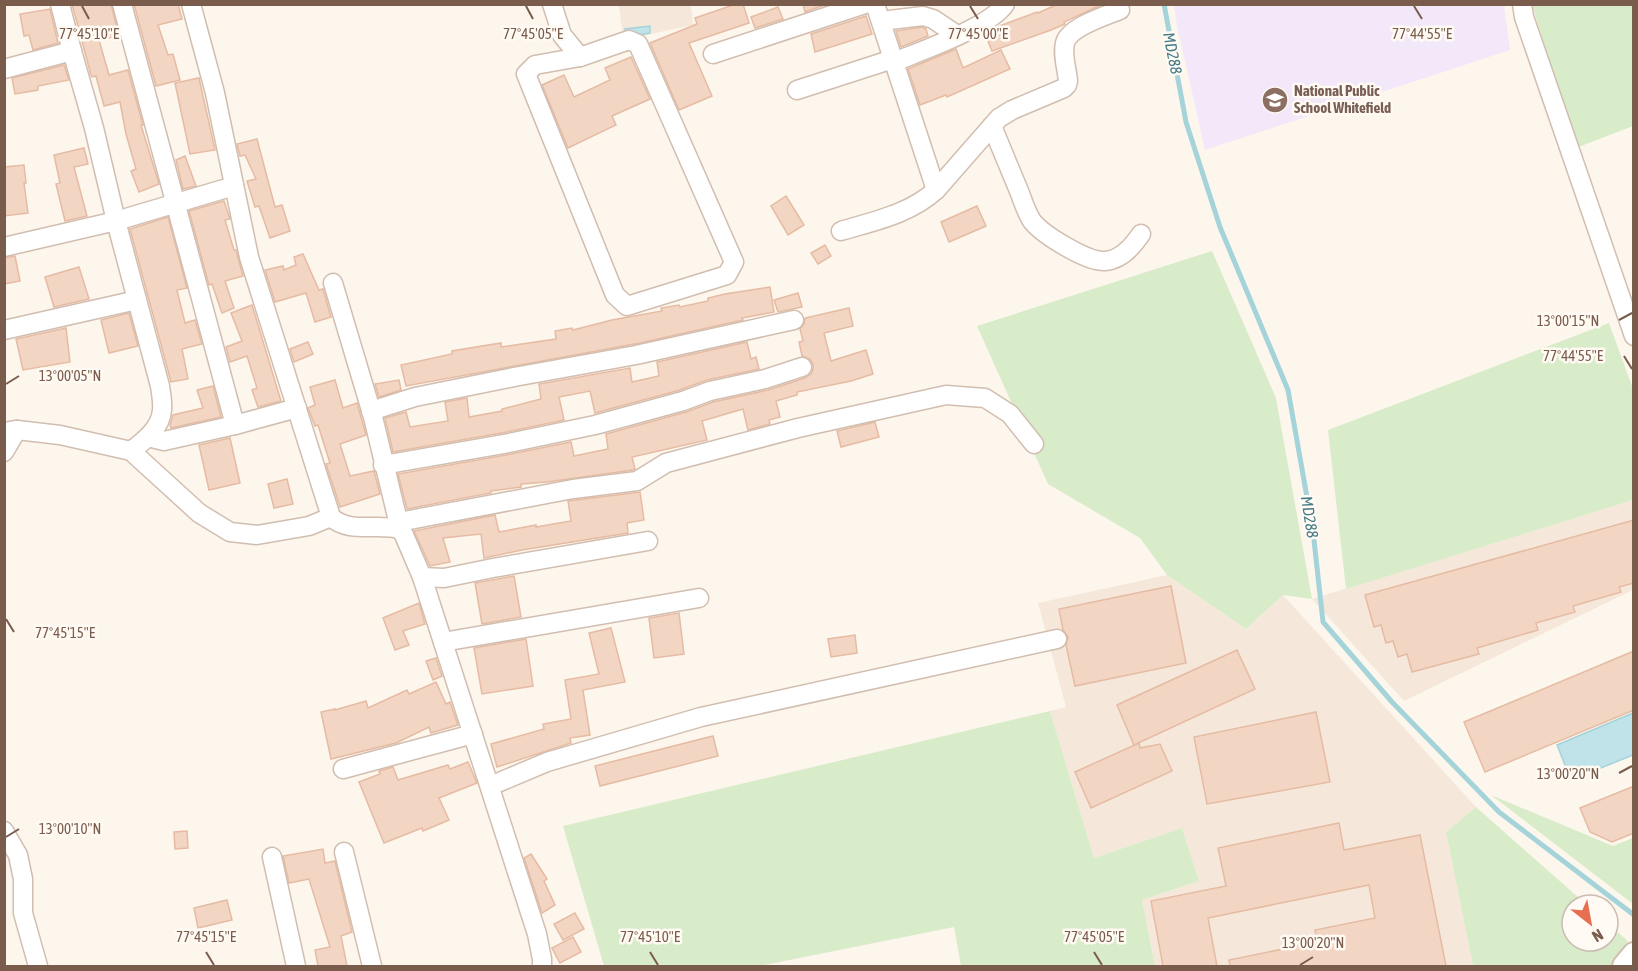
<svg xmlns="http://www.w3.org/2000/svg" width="1638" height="971" viewBox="0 0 1638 971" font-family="'Asap Condensed',sans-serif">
<rect width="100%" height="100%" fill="#fdf6ec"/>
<g fill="#f5e8da">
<path d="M619 5H691L693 25 623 40Z"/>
<path d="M1633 500V590L1404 701 1312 599Z"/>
<path d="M1167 575 1246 629 1283 595 1476 807 1446 832 1473 966H1155L1142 900 1199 881 1182 828 1094 858 1050 711 1066 707 1038 603Z"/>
</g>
<path fill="#f3e8fa" d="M1174 5H1504L1510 50 1205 150 1177 26Z"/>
<g fill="#d8ecc9">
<path d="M1532 5H1633V126L1576 148Z"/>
<path d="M1212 251 1276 398 1312 599 1283 595 1246 629 1167 575 1140 538 1048 484 977 326Z"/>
<path d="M1609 323 1633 389V500L1346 589 1328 430Z"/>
<path d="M1050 711 1094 858 1182 828 1199 881 1142 900 1155 966H961L954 927 759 966H604L563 826Z"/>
<path d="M1491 795 1613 846 1633 838V904Z"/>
<path d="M1476 807 1587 905H1572V941H1608V924L1628 941 1611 966H1473L1446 832Z"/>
</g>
<g fill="#bfe3e8" stroke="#a5d3da" stroke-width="1.5">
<path d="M650 26V33L625 37V29Z"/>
<path d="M1633 713V755L1571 780 1557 745Z"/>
</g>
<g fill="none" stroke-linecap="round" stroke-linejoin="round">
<path stroke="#a5d3da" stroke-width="5" d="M1164 4 1186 122 1220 227 1288 390 1313 531 1323 622 1392 702 1499 812 1634 915"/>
</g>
<g fill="#f3d5c3" stroke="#e6bba3" stroke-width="1.5">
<path d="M72 4H111L119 36 99 40 109 75 128 70 143 125H141L159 184 139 192 131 171 136 169 126 134 120 102 104 106 96 76 92 77 91 75Z"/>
<path d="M134 4H178L182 19 158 25 168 55 173 54 180 80 156 86Z"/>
<path d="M736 4H743L749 23 689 43 712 96 679 110 650 43 697 24 695 18Z"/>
<path d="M803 4H827L805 12Z"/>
<path d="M1058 4H1103L1064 22 1065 24 1051 30 992 51 985 34 997 27 1037 12 1038 13Z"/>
<path d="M778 7 783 19 755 28 751 17Z"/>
<path d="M50 9 58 43 33 50 29 35 24 36 20 14Z"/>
<path d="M866 16 872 34 815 52 811 34Z"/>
<path d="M922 27 926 29 928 36 901 47 896 31Z"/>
<path d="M956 49 963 68 1001 50 1010 69 947 97 946 95 920 105 908 69Z"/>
<path d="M631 57 650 99 612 116 616 125 568 148 542 85 564 75 574 97 610 80 605 68Z"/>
<path d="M64 65 69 80 38 86V90L15 94 12 78Z"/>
<path d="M199 78 215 150 190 154 175 83Z"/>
<path d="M257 139 275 207 282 205 290 231 270 238 259 206 255 207 247 181 256 179 245 155 240 156 237 144Z"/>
<path d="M84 148 88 164 74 167 87 216 65 221 56 184 60 183 54 155Z"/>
<path d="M185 156 196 186 183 189 176 160Z"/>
<path d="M24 165 26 183H24L28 213 4 216V167Z"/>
<path d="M786 196 804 225 788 235 771 206Z"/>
<path d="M224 201 230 219 225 220 234 250H236L243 276 225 281 234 308 222 313 212 284 209 285 189 211Z"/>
<path d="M977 206 986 226 949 242 941 222Z"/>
<path d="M168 217 187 288 177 290 185 323 195 320 202 344 182 349 188 379 171 382 130 229Z"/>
<path d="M825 245 831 256 818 264 811 253Z"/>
<path d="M303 254 319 290 323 289 331 317 315 322 306 293 275 302 265 270 283 266 284 270 296 265 294 257Z"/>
<path d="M15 256 20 281 4 284V258Z"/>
<path d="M79 267 89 299 54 307 45 277Z"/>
<path d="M770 287 774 312 742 318 743 320 640 343 406 386 401 365 452 354V351L501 343V347L556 339 555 331 572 328 573 330 612 320 662 311 661 308 679 305 680 307 708 301V298L725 294Z"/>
<path d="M798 293 802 307 778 312 774 300Z"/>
<path d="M252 305 281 401 258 407 252 390 257 388 247 356 230 362 226 347 242 341 231 313Z"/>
<path d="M849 308 853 326 824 333 831 361 866 350 873 374 851 381 797 392V395L776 401 780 417 769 420 770 424 748 430 743 409 702 421 707 440 632 457 635 469 633 470 547 482 521 484V487L491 491V493L407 509 398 474 511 454 571 442 574 456 608 449 606 434 686 412 713 402 768 390 805 378 811 374 813 369V364L810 359 802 356 799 342 803 341 800 329 804 324 805 318Z"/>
<path d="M129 313 138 346 109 353 101 320Z"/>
<path d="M66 328 70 362 23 370 16 339Z"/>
<path d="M308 342 313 354 294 362 290 349Z"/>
<path d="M747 342 751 359 756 357 759 369 707 380 680 390 595 413 590 391 559 397 564 420 507 432 393 452 385 418 406 412 410 427 448 421 445 402 467 398 469 417 502 411V409L541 399 539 384 630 368 632 382 659 376 657 362Z"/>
<path d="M335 380 343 408 357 403 366 435 340 444 350 476 374 471 380 494 340 507 326 464 330 463 318 425 315 426 308 408 315 405 310 387Z"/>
<path d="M399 380 401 390 379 397 375 384Z"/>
<path d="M213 386 221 417 171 428 170 425 173 415 203 408 197 390Z"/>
<path d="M875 422 879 437 841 447 837 431Z"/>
<path d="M230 438 240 483 209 490 199 445Z"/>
<path d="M287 479 293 504 274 508 268 484Z"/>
<path d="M640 492 644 520 627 523 628 533 522 550 484 558 481 534 443 538 450 562 430 566 414 531 495 515 499 532 536 525V527L571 521 568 501Z"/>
<path d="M1634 520V583L1619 587 1621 592 1573 606 1575 612 1536 623 1538 630 1477 648 1479 654 1412 672 1407 654 1398 657 1393 641 1386 643 1381 625 1374 627 1365 595Z"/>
<path d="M514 576 521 617 482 624 475 583Z"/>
<path d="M1171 586 1186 663 1075 686 1066 645 1068 637 1063 630 1059 609Z"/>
<path d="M419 603 425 624 403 631 409 645 395 650 383 618Z"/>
<path d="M679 613 684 654 654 658 649 618Z"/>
<path d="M611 628 625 682 583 690 590 735 570 738 571 743 497 767 491 744 544 729 543 724 571 719 565 680 599 674 589 633Z"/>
<path d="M855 635 857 653 831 657 828 639Z"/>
<path d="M526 639 533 686 482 694 474 648Z"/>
<path d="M1237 650 1255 689 1134 745 1117 705Z"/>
<path d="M1634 651V710L1485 772 1464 722Z"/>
<path d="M436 658 442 676 433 680 426 661Z"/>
<path d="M436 682 446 704 450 702 458 725 431 733 429 727 396 743 331 759 321 712 335 709V710L366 701 368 708 407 690 409 694Z"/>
<path d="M1316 712 1330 782 1207 804 1194 737Z"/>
<path d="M713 736 718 756 600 786 595 766Z"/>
<path d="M1139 743 1140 748 1160 744 1172 771 1091 808 1075 772Z"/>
<path d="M468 762 477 783 439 798 449 820 423 831 422 828 384 843 359 782 380 774 379 771 393 767 398 780 448 765 450 769Z"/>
<path d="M1634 786V833L1612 842 1590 832 1580 808Z"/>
<path d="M1339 823 1344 850 1420 835 1446 966H1230L1229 960 1317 942 1315 930 1375 918 1369 885 1208 918 1217 966H1163L1151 901 1226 886 1218 848Z"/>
<path d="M187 831 188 848 175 849 174 832Z"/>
<path d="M323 849 325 863 335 861 352 932 341 936 347 966H318L315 950 330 947 309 879 289 883 283 856Z"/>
<path d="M531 854 547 879 544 881 555 905 542 913 524 858Z"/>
<path d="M227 900 232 920 198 928 194 908Z"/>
<path d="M575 913 584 929 563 940 554 924Z"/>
<path d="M573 937 581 952 560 963 552 948Z"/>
</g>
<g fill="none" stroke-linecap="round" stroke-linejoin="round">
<defs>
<g id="minor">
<path d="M60 4 72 51 94 128 116 221 160 386C161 394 163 403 162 410 161 428 144 441 131 451"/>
<path d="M122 4 235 425 297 408"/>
<path d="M191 4 215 93 249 257 331 517C349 534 378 523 400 529"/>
<path d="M552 4 562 35 580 57"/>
<path d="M875 4 936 190"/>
<path d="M1522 4 1524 17 1634 336"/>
<path d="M881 21 923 16 933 19 957 35"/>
<path d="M629 40 638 44 734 262 727 275 627 306 615 295 526 74 535 65 580 57Z"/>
<path d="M713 54 865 4"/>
<path d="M894 62C921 51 990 27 1005 4"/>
<path d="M4 69 72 51"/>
<path d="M797 90 893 59"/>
<path d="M992 126C1001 148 1010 169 1019 191 1023 201 1026 212 1032 221 1043 235 1087 262 1105 261 1121 260 1133 246 1141 234"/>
<path d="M841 231C874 221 910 214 936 190L999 118 1012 110 1064 88 1067 85 1068 81C1067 69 1062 54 1065 43 1069 27 1105 16 1120 10"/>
<path d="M4 247 116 221 234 186"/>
<path d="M333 283 373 417 400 529 404 535 422 577 537 934 542 959V966"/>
<path d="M4 330 137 300"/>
<path d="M371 411 415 397 514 377 636 355 794 320"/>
<path d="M4 432 17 430 60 435 131 451 199 513 230 532 257 535 309 526 331 517"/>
<path d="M148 437 164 441 235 425"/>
<path d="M4 452 17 430"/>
<path d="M383 465 509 443 595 425 683 401 710 391 765 379 802 367"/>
<path d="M399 522 573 489 637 481 666 463 798 428 946 395 985 398 1010 414 1034 444"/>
<path d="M422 577 444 578 493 568 648 541"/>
<path d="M443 642 699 598"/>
<path d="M343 769 473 734"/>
<path d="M490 786 547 762 701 717 1057 639"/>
<path d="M4 831 18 855 23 879V913L38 966"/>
<path d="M344 852 372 966"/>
<path d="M272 857 296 966"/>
</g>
<path id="tertiary" d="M1624 966 1634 954"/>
</defs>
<use href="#minor" stroke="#d1beb0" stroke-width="21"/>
<use href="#tertiary" stroke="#d1beb0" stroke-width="26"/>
<use href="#minor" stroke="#fff" stroke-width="18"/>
<use href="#tertiary" stroke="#fff" stroke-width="22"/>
</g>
<path fill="none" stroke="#7a5c4d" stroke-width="2" d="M82 6 89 19M526 6 533 19M970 6 978 19M1414 6 1422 19M1619 320 1632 313M1624 356 1632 369M6 384 19 376M6 619 14 632M1619 773 1632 766M6 837 19 829M206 952 214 965M650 952 658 965M1094 952 1102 965M1300 965 1313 957"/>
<defs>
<symbol id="school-disc" viewBox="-11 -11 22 22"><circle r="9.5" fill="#8d6e63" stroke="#fffaf3"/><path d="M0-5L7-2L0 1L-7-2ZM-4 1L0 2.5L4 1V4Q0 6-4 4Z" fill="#fff"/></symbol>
</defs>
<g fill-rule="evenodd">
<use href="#school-disc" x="1260" y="85" width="30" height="30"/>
</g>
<g text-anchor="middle" stroke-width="5" stroke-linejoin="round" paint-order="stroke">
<g font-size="15" font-weight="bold" fill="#785e54" stroke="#fffaf3" text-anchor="start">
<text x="1294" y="96">National Public<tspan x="1294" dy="17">School Whitefield</tspan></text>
</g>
<g font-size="16" font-style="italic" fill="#437c86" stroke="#fffaf3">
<text transform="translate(1173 53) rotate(79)" y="6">MD288</text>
<text transform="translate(1310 517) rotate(81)" y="6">MD288</text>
</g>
</g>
<g font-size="15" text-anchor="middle" fill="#7a5c4d" stroke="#fffaf3" stroke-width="5" stroke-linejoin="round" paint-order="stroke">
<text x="89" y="39">77°45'10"E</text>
<text x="533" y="39">77°45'05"E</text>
<text x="978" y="39">77°45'00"E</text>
<text x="1422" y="39">77°44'55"E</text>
<text x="1568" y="326">13°00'15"N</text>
<text x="1573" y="361">77°44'55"E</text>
<text x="70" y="381">13°00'05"N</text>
<text x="65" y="638">77°45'15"E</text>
<text x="1568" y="779">13°00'20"N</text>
<text x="70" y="834">13°00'10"N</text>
<text x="206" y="942">77°45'15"E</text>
<text x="650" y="942">77°45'10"E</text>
<text x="1094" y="942">77°45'05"E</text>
<text x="1313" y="948">13°00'20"N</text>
</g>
<rect width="1638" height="971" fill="none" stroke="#7a5c4d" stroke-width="12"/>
<g transform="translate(1590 923) rotate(149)"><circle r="28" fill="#fffaf3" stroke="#cabbb1" stroke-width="1.5"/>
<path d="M0-4.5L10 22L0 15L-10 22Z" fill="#e76f51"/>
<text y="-9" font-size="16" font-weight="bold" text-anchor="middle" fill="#7a5c4d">N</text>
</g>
</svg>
